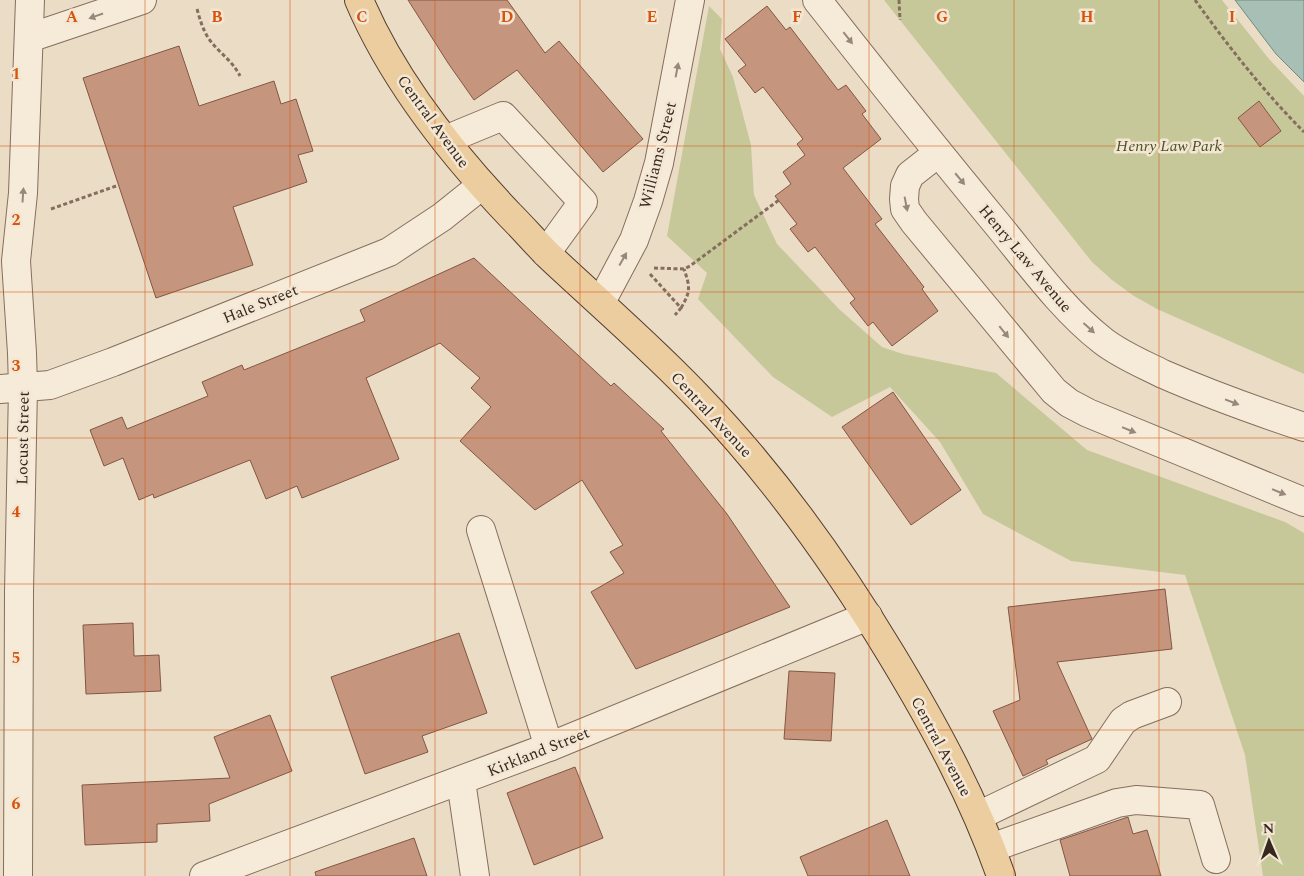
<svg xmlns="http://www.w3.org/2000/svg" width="1304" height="876" viewBox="0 0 1304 876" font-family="Spectral,serif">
<rect width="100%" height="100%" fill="#ebdcc5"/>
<g fill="#c7c89a">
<path d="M884 0H1222L1269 59 1304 96V374L1157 309 1134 296 1112 280 1092 262Z"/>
<path d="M709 6 722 19 720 49 733 77 751 145 754 195 777 244 839 309 882 347 903 354 996 373 1087 450 1285 522 1304 533V876H1263L1245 755 1185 575 1071 561 983 514 940 442 890 387 832 417 773 377 698 299 707 273 667 236Z"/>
</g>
<path fill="#a7bfb5" stroke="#6e8c82" d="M1235 0H1304V82L1276 54Z"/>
<g fill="#c6957e" stroke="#825744">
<path d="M408 0H507L545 53 559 41 643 139 603 172 517 70 474 100 448 63Z"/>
<path d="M767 6 786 30 790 27 838 90 846 85 866 111 862 114 881 139 843 168 882 219 875 224 924 287 922 289 938 311 892 346 873 322 868 326 850 303 855 299 815 247 808 252 790 229 797 224 775 196 791 184 783 172 805 155 797 144 803 139 763 87 755 93 738 71 746 65 725 39Z"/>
<path d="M179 46 199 106 274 81 281 104 296 99 313 151 298 155 307 182 233 207 253 265 156 298 83 78Z"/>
<path d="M1259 101 1281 131 1260 147 1238 118Z"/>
<path d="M474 258 611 386 614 383 664 429 661 431 727 514 790 607 636 669 591 592 624 573 610 552 623 545 582 480 535 510 460 441 491 407 471 388 480 378 440 343 366 378 399 459 302 498 297 486 266 499 250 460 154 498 153 494 139 500 123 458 104 466 90 430 122 417 127 429 208 396 202 382 242 365 244 370 365 321 360 310Z"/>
<path d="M893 392 961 490 911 525 842 427Z"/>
<path d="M1165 589 1172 649 1057 662 1092 739 1046 760 1048 764 1023 776 993 711 1020 700 1008 607Z"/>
<path d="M133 623 134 656 159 655 161 691 86 694 83 625Z"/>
<path d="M459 633 487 713 422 736 428 752 365 774 331 677Z"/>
<path d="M789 671 835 673 831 741 784 739Z"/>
<path d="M270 715 292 771 209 804 210 821 157 824V842L85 845 82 785 230 778 214 737Z"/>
<path d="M575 767 603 838 534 865 507 793Z"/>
<path d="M1128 817 1133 834 1147 830 1161 876H1070L1060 840Z"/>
<path d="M887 820 910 876H808L800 857Z"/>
<path d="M414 838 427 876H316L315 872Z"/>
</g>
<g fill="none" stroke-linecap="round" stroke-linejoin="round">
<defs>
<g id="minor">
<path d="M817 0C876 75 936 150 997 224 1030 264 1062 309 1103 341 1121 355 1143 364 1163 374 1209 394 1256 411 1304 427"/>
<path d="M29 38 142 0"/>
<path d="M445 140 503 116 583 202 546 253"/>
<path d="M938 153 910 175 905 186 904 199 905 209 914 222 1054 391 1069 403 1088 413 1304 502"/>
<path d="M601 302 634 240 648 201 659 163 690 0"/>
<path d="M0 389 50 385 113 362 389 252 442 217 482 185"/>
<path d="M481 530 549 747"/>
<path d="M461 781 475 876"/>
<path d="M978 816 1097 759 1123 721 1132 715 1167 702"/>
<path d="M991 848 1117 803 1136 800 1200 805 1216 859"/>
<path d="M18 876 19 592 23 387 22 353 16 261 23 193 30 0"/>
<path d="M204 876 549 747 868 616"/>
</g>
<path id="major" d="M359 0C393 80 450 152 510 215 523 228 535 242 548 255 599 303 652 348 700 399 774 476 836 563 891 654 934 725 974 798 1001 876"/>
</defs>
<use href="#minor" stroke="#856e5d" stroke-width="30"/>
<use href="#major" stroke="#533d30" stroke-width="30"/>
<g stroke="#856e5d" stroke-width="3" stroke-dasharray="4 2.5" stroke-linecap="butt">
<path d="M899 0 900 20"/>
<path d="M1195 0C1228 46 1264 92 1304 132"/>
<path d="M197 9C200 20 203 30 209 39 219 53 232 60 240 76"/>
<path d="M51 209 119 185"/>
<path d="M654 268 684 269 690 266 779 200"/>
<path d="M650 274 681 308 675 315"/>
<path d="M681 308C691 291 690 287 684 269"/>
</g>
<use href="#minor" stroke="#f6ead8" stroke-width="28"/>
<use href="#major" stroke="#ebcda0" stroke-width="28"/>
</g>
<defs><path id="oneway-solid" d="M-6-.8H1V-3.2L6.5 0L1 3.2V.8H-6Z" transform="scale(1.25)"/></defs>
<g fill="#96897c">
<use href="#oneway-solid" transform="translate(96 16) rotate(161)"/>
<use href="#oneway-solid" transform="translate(848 38) rotate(52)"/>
<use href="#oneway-solid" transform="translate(677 70) rotate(-79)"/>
<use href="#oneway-solid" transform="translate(960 179) rotate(50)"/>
<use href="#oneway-solid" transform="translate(23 195) rotate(-86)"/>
<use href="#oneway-solid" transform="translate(906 204) rotate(79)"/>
<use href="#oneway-solid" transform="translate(623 259) rotate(-61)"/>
<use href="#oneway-solid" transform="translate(1089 328) rotate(42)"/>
<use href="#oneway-solid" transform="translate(1004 332) rotate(51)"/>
<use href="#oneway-solid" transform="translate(1232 402) rotate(21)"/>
<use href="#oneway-solid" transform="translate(1129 430) rotate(22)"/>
<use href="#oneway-solid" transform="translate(1279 492) rotate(22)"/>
</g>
<path fill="none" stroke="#d6540e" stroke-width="1" stroke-opacity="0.55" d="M145 0V876M290 0V876M435 0V876M580 0V876M724 0V876M869 0V876M1014 0V876M1159 0V876M0 146H1304M0 292H1304M0 438H1304M0 584H1304M0 730H1304"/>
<g text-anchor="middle" stroke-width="5" stroke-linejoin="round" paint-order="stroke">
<g font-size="16" fill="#36281f" stroke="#f3e7d4">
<text transform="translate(434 121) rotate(54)" y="6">Central Avenue</text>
<text transform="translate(657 155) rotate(-76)" y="6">Williams Street</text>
<text transform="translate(1026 258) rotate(50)" y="6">Henry Law Avenue</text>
<text transform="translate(260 303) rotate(-22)" y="6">Hale Street</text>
<text transform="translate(712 414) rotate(47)" y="6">Central Avenue</text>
<text transform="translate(22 438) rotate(-89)" y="6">Locust Street</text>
<text transform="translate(942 746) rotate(62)" y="6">Central Avenue</text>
<text transform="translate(538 751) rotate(-22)" y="6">Kirkland Street</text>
</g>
<g font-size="16" font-style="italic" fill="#4a5127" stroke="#f3e7d4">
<text x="1169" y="151">Henry Law Park</text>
</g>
</g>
<g font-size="16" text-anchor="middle" font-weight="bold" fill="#d6540e" stroke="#f3e7d4" stroke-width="5" stroke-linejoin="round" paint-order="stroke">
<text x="72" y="22">A</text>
<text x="217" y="22">B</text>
<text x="362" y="22">C</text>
<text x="507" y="22">D</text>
<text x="652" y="22">E</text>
<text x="797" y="22">F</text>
<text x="942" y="22">G</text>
<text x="1087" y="22">H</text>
<text x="1232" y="22">I</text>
<text x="16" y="79">1</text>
<text x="16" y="225">2</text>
<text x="16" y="371">3</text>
<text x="16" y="517">4</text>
<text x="16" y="663">5</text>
<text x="16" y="809">6</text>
</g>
<g transform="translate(1269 841) rotate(358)" stroke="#f3e7d4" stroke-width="4" paint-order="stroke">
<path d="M0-4L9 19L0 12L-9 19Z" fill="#36281f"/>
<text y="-8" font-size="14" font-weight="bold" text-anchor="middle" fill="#36281f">N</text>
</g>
</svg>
